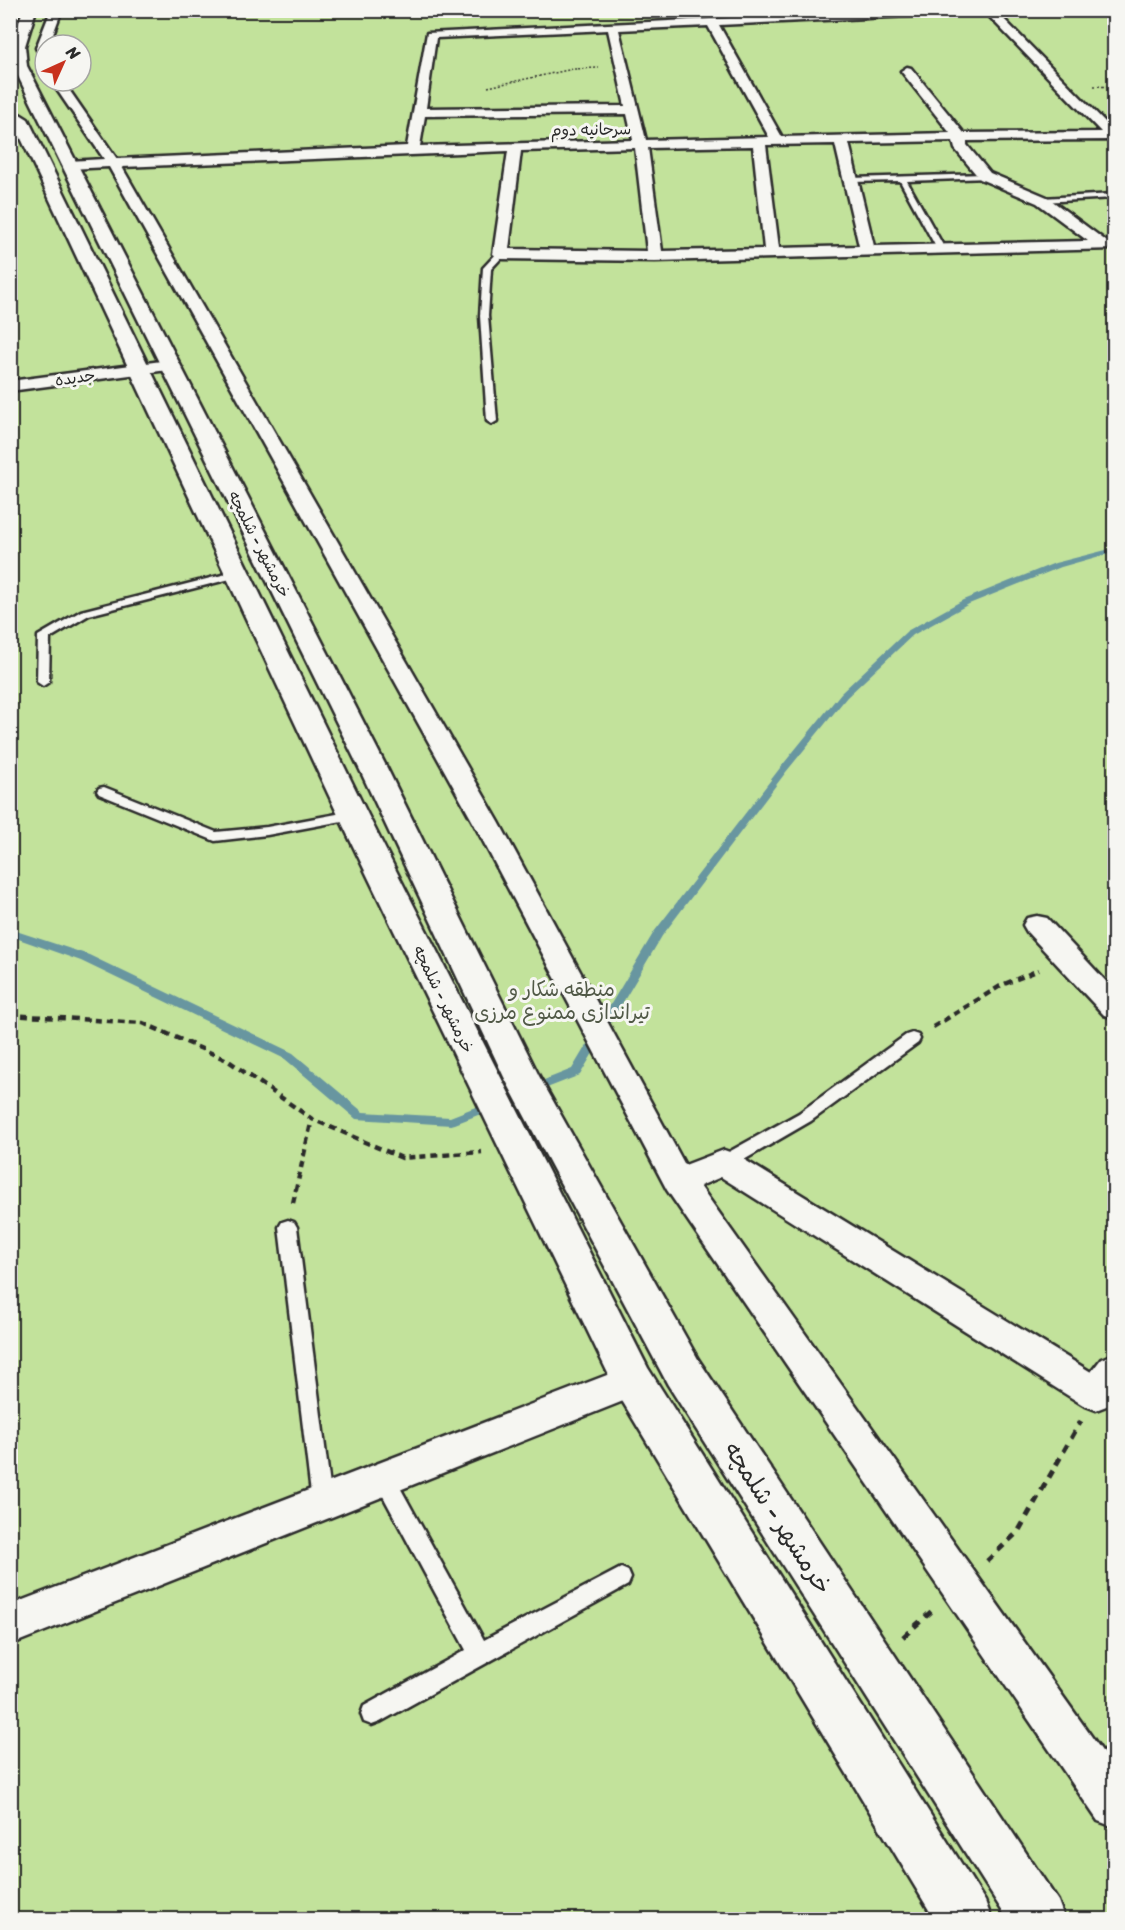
<svg xmlns="http://www.w3.org/2000/svg" width="1125" height="1930" viewBox="0 0 1125 1930" font-family="Sriracha,'Playpen Sans Arabic',sans-serif">
<rect width="100%" height="100%" fill="#f6f6f2"/>
<filter id="ink" filterUnits="userSpaceOnUse"><feTurbulence type="fractalNoise" baseFrequency=".0167" numOctaves="2"/><feDisplacementMap in="SourceGraphic" scale="12" xChannelSelector="R" yChannelSelector="G"/><feConvolveMatrix kernelMatrix="1 2 1 2 8 2 1 2 1" color-interpolation-filters="sRGB"/></filter>
<g filter="url(#ink)">
<path fill="#c2e29b" stroke="#768663" stroke-width="1.5" fill-rule="evenodd" d="M11 11H1114V1919H11ZM45 45H81V81H45Z"/>
<g fill="none" stroke-linecap="round" stroke-linejoin="round">
<path fill="#6796a0" fill-rule="evenodd" d="M1114 548V552L1061 567 969 604 913 635 847 697 786 772 662 936 580 1075 455 1124 451 1125 356 1119 285 1059 81 961 10 936V929L89 955 293 1053 363 1112 450 1117 572 1069 654 932 780 768 841 693 907 631 963 600 1055 563Z"/>
<defs>
<g id="lane">
<path d="M798 10H805L812 18 807 19Z"/>
<path d="M985 174 988 178 907 181 945 249 941 251 937 249 900 181 851 182 847 180 851 178Z"/>
<path d="M1114 194V198L1042 202 1038 200 1042 198Z"/>
<path d="M498 252 505 254 491 269 488 316 497 421 492 424 487 421 480 316 483 268Z"/>
<path d="M238 571 242 572V576L89 615 50 638 49 682 43 686 37 682 38 636 81 611Z"/>
<path d="M104 787 216 832 267 827 353 811 360 815 353 819 267 835 215 841 99 794 97 791 99 788Z"/>
<path d="M912 1033 918 1035 920 1039 918 1043 811 1121 730 1168 724 1170 718 1168 716 1163 718 1158 799 1113 906 1035Z"/>
<path d="M288 1220 294 1222 297 1227 332 1502 329 1509 322 1511 315 1509 312 1502 279 1227 282 1222Z"/>
<path d="M384 1469 391 1471 484 1640 621 1568 628 1571 631 1578 628 1585 380 1722 372 1725 364 1722 361 1714 364 1706 466 1650 377 1485 374 1478 377 1471Z"/>
</g>
<g id="street">
<path d="M51 10H62L49 45H45V59L41 58 36 48Z"/>
<path d="M892 10H980L975 13 719 25 782 137 950 133 901 71 907 67 911 68 964 133 1101 132 983 10H995L1114 131V142L1108 140 967 141V145L990 173 1047 197 1106 241H1114V249L655 261 501 259 493 254 508 151 122 167 499 822 685 1165 724 1150 735 1154 1091 1372 1101 1359 1114 1354V1398L1109 1405 1096 1410 1083 1405 721 1177 700 1186 1114 1768V1827L1098 1821 667 1190 473 822 109 167 69 169 62 165 69 161 104 159 51 81H63L117 159 407 146 427 33ZM708 26 769 137 646 140 619 30ZM608 30 625 106 426 108 436 38ZM627 114 633 140 420 146 425 116ZM953 141 955 149 980 179 1037 203 1088 241 874 246 849 143ZM835 144 859 246 779 248 766 145ZM753 146 764 249 662 251 648 148ZM635 148 647 251 509 249 521 151Z"/>
<path d="M169 360 175 361 178 365 175 369 10 391V381Z"/>
<path d="M1037 916 1047 918 1114 990V1018L1104 1015 1027 932 1023 925 1027 918Z"/>
<path d="M633 1365 646 1370 651 1381 646 1392 10 1645V1605Z"/>
</g>
<g id="highway">
<path d="M23 10H36L25 46 27 66 387 768 539 1076 698 1359 1058 1901 1065 1920H1008L668 1385 504 1077 359 768 13 66 11 46Z"/>
<path d="M20 114 28 119 368 815 648 1368 985 1901 992 1920H935L618 1394 338 815 12 119Z"/>
</g>
</defs>
<use href="#lane" stroke="#2b2b2b" stroke-width="5"/>
<use href="#street" stroke="#2b2b2b" stroke-width="5"/>
<use href="#highway" stroke="#2b2b2b" stroke-width="5"/>
<g stroke="#2b2b2b" stroke-width="1.5" stroke-dasharray="2 2" stroke-linecap="butt">
<path d="M1094 86 1114 87"/>
<path d="M488 87 573 69 599 68"/>
</g>
<g stroke="#2b2b2b" stroke-width="4.5" stroke-dasharray="7 5" stroke-linecap="butt">
<path d="M10 1015 143 1023 227 1060 312 1119 402 1158 482 1152"/>
<path d="M933 1027 1002 985 1039 970"/>
<path d="M293 1203 312 1119"/>
</g>
<g stroke="#2b2b2b" stroke-width="5" stroke-dasharray="8 7" stroke-linecap="butt">
<path d="M987 1561 1018 1532 1081 1421"/>
<path d="M903 1637 933 1610"/>
</g>
<use href="#lane" fill="#f6f6f2" fill-rule="evenodd"/>
<use href="#street" fill="#f6f6f2" fill-rule="evenodd"/>
<use href="#highway" fill="#f6f6f2" fill-rule="evenodd"/>
</g>
<g fill="#bf8d87" stroke="#2b2b2b" stroke-width="1.5">
<path d="M107 10H122L121 14 108 15Z"/>
<path d="M174 10H207L206 13 175 14Z"/>
<path d="M247 10H280V11L247 12Z"/>
<path d="M765 10H781V16H770Z"/>
</g>
</g>
<g text-anchor="middle" stroke-width="6" stroke-linejoin="round" paint-order="stroke">
<g font-size="16" fill="#2b2b2b" stroke="#f6f6f2">
<text transform="translate(591 129) rotate(-1)" y="6">سرحانیه دوم</text>
<text transform="translate(75 377) rotate(-8)" y="6">جدیده</text>
<text transform="translate(260 544) rotate(63)" y="6">خرمشهر - شلمچه</text>
<text transform="translate(444 999) rotate(64)" y="6">خرمشهر - شلمچه</text>
</g>
<g font-size="20" fill="#515947" stroke="#f6f6f2">
<text x="562" y="996">منطقه شکار و<tspan x="562" dy="23">تیراندازی ممنوع مرزی</tspan></text>
</g>
<g font-size="24" fill="#2b2b2b" stroke="#f6f6f2">
<text transform="translate(778 1518) rotate(57)" y="8">خرمشهر - شلمچه</text>
</g>
</g>
<rect width="1125" height="1930" fill="none" stroke="#f6f6f2" stroke-width="36"/>
<rect x="18" y="18" width="1089" height="1894" fill="none" stroke="#2b2b2b" stroke-width="2" filter="url(#ink)"/>
<g transform="translate(63 63) rotate(45)"><circle r="28" fill="#f6f6f2" stroke="#a5a5a2" stroke-width="1.5"/>
<path d="M0-4.5L10 22L0 15L-10 22Z" fill="#c8321e"/>
<text y="-9" font-size="16" font-weight="bold" text-anchor="middle" fill="#2b2b2b">N</text>
</g>
</svg>
